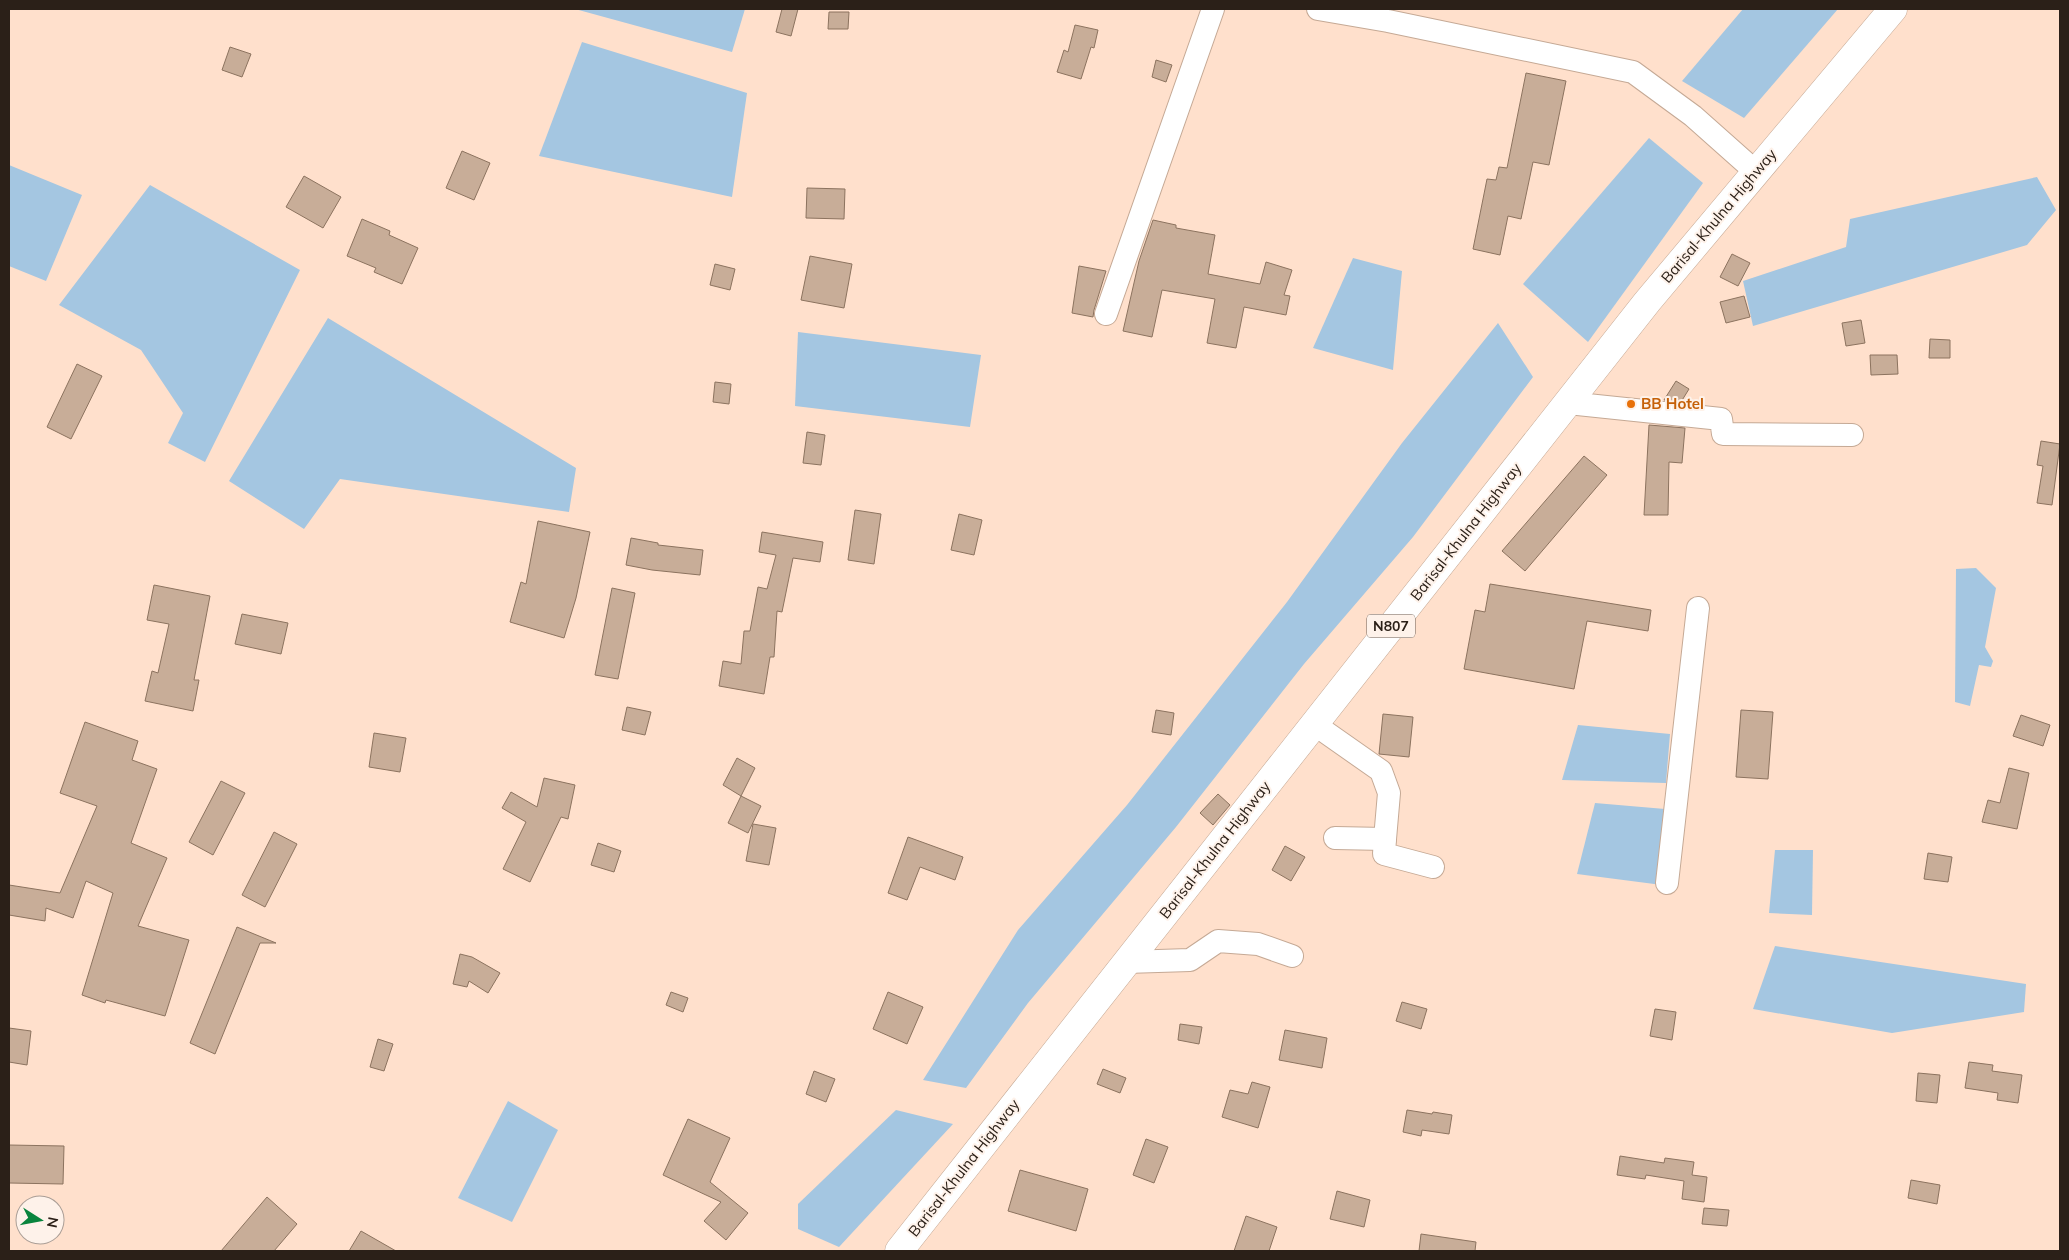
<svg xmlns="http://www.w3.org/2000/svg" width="2069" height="1260" viewBox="0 0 2069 1260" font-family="Mulish,sans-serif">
<rect width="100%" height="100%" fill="#ffe0cc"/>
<g fill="#a4c6e1">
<path d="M575 9H745L732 52Z"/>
<path d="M1743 9H1838L1744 118 1682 81Z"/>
<path d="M582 42 747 93 732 197 539 156Z"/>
<path d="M1649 138 1703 183 1588 342 1523 284Z"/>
<path d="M9 165 82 195 46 281 9 266Z"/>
<path d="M2037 177 2056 210 2027 245 1753 326 1743 281 1846 247 1850 219Z"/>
<path d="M150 185 300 270 205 462 168 443 183 413 141 350 59 305Z"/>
<path d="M1353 258 1402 271 1393 370 1313 348Z"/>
<path d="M328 318 576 468 569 512 340 479 304 529 229 481Z"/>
<path d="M1498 323 1533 377 1413 537 1304 664 1176 827 1028 1003 966 1088 923 1080 1018 930 1127 805 1287 602 1402 443Z"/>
<path d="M798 332 981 355 970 427 795 406Z"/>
<path d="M1976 568 1996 588 1985 647 1993 661 1991 667 1979 665 1970 706 1955 702 1956 569Z"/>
<path d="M1578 725 1670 734 1666 783 1562 780Z"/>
<path d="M1595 803 1665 809 1662 885 1577 874Z"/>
<path d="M1775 850H1813L1812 915 1769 913Z"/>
<path d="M1775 946 2026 984 2024 1012 1892 1033 1753 1009Z"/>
<path d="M508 1101 558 1130 512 1222 458 1198Z"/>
<path d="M896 1110 953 1124 839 1247 798 1229V1204Z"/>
</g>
<g fill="#c8ad98" stroke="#8c735f">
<path d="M782 9H798L791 36 776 32Z"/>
<path d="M829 12H849L848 29H828Z"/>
<path d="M1075 25 1098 30 1094 48 1091 47 1081 79 1057 72 1064 50 1068 52Z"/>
<path d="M230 47 251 54 242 77 222 70Z"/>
<path d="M1156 60 1172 65 1166 82 1152 77Z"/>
<path d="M1526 73 1566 81 1549 165 1533 162 1521 219 1508 216 1500 255 1473 249 1487 179 1496 180 1499 167 1507 168Z"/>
<path d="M462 151 490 163 474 200 446 188Z"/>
<path d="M304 176 341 197 323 228 286 207Z"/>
<path d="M807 188 845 189 844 219 806 218Z"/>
<path d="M362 219 390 231 389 235 418 248 402 284 374 272 376 268 347 256Z"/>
<path d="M1153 220 1176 225V228L1215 235 1208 274 1260 284 1266 262 1292 270 1284 295 1290 296 1286 315 1244 307 1236 348 1207 343 1215 299 1162 290 1152 337 1123 331 1139 261Z"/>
<path d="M1732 254 1750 263 1738 286 1720 277Z"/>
<path d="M810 256 852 264 844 308 801 300Z"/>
<path d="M715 264 735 269 730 290 710 285Z"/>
<path d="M1079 266 1106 271 1094 310 1093 317 1072 313Z"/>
<path d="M1744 296 1750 317 1726 323 1720 302Z"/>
<path d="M1861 320 1865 343 1846 346 1842 323Z"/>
<path d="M1930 339 1950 340V358H1929Z"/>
<path d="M1870 355H1897L1898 374 1871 375Z"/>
<path d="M77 364 102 376 71 439 47 427Z"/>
<path d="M1676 381 1689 389 1681 402 1664 400Z"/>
<path d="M715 382 731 384 729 404 713 402Z"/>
<path d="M1649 425 1685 428 1682 463 1669 462 1668 515H1644Z"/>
<path d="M807 432 825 435 821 465 803 463Z"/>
<path d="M2041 441 2060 444 2052 505 2037 503 2043 466 2037 465Z"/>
<path d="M1584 456 1607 475 1525 571 1502 551Z"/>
<path d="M855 510 881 514 874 564 848 560Z"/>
<path d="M959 514 982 520 974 555 951 550Z"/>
<path d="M538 521 590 532 576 598 564 638 510 622 521 582 526 584Z"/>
<path d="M762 532 823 542 820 562 793 558 782 612 777 611 774 657H770L764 694 719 686 723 661 741 664 744 631H750L758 587 767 589 776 555 759 552Z"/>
<path d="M631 538 658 543V545L703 550 700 575 652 570 626 565Z"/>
<path d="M1490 584 1651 610 1648 631 1587 621 1574 689 1464 669 1475 610 1485 612Z"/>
<path d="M154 585 210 596 194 680H199L193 711 145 701 152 671 158 673 169 624 147 620Z"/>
<path d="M612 588 635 593 618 679 595 675Z"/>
<path d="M242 614 288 623 281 654 235 644Z"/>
<path d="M627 707 651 712 645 735 622 730Z"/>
<path d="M1156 710 1174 713 1171 735 1152 732Z"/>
<path d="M1741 710 1773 712 1768 779 1736 777Z"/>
<path d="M1383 714 1413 717 1409 757 1379 754Z"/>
<path d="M2021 715 2050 725 2043 746 2013 736Z"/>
<path d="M85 722 138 741 132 760 157 769 131 843 167 858 138 926 189 940 165 1016 106 1000 105 1003 82 995 113 893 86 881 73 918 46 908 45 921 9 915V885L60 893 97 806 60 793Z"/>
<path d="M374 733 406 738 400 772 369 767Z"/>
<path d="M737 758 755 768 741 796 723 785Z"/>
<path d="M2009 768 2029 773 2017 829 1982 822 1988 800 2000 803Z"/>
<path d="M544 778 575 785 568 819 561 817 530 882 503 869 526 822 502 808 511 792 537 807Z"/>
<path d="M221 781 245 793 213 855 189 842Z"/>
<path d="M1218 794 1230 805 1213 825 1200 813Z"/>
<path d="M741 796 761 806 748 833 728 823Z"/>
<path d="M753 824 776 828 769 865 746 861Z"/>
<path d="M274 832 297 844 265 907 242 895Z"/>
<path d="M908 837 963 857 955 880 920 867 907 900 888 893Z"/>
<path d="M598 843 621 851 614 872 591 865Z"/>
<path d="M1285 846 1305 857 1291 881 1272 870Z"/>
<path d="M1928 853 1952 857 1948 882 1924 879Z"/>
<path d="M237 927 276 943H260L215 1054 190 1043Z"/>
<path d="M460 954 472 957 500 973 488 993 469 981 467 987 453 984Z"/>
<path d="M671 992 688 998 683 1012 666 1005Z"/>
<path d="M888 992 923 1007 907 1044 873 1029Z"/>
<path d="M1402 1002 1427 1009 1421 1029 1396 1021Z"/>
<path d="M1655 1009 1676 1012 1672 1040 1650 1036Z"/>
<path d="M1180 1024 1202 1027 1199 1044 1178 1040Z"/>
<path d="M9 1028 31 1031 27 1065 9 1062Z"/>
<path d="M1285 1030 1327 1038 1322 1068 1279 1060Z"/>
<path d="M378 1039 393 1044 384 1071 370 1067Z"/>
<path d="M1969 1062 1993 1065 1992 1071 2022 1075 2018 1103 1997 1100 1998 1093 1965 1088Z"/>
<path d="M1103 1069 1126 1078 1120 1093 1097 1084Z"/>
<path d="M814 1071 835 1079 826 1102 806 1094Z"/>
<path d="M1918 1073 1940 1075 1937 1103 1916 1101Z"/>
<path d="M1252 1082 1270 1087 1258 1128 1222 1117 1230 1090 1248 1094Z"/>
<path d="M1407 1110 1432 1114 1433 1112 1452 1115 1449 1134 1422 1130 1421 1136 1403 1132Z"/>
<path d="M688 1119 730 1138 710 1182 748 1213 726 1240 704 1221 721 1202 663 1175Z"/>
<path d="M1146 1139 1168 1147 1154 1183 1133 1175Z"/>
<path d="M9 1145 64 1146 63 1184 9 1183Z"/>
<path d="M1620 1156 1664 1163 1665 1158 1694 1162 1692 1175 1707 1177 1704 1202 1682 1199 1684 1181 1646 1175 1645 1179 1617 1175Z"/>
<path d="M1020 1170 1088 1189 1076 1231 1008 1211Z"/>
<path d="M1911 1180 1940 1185 1937 1204 1908 1198Z"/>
<path d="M1337 1191 1370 1200 1364 1227 1330 1219Z"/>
<path d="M267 1197 297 1224 274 1251H221Z"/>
<path d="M1704 1208 1729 1210 1727 1226 1702 1224Z"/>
<path d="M1246 1216 1277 1227 1269 1251H1234Z"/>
<path d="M361 1231 396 1251H349Z"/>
<path d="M1421 1234 1476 1242 1475 1251H1419Z"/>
</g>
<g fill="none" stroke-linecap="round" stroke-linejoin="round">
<defs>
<g id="minor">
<path d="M1318 9 1388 21 1633 72 1693 116 1756 172"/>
<path d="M1106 314 1213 9"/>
<path d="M1568 403 1721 419 1723 434 1852 435"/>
<path d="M1314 724 1381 771 1389 793 1385 839 1335 838"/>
<path d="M1385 839 1384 854 1433 867"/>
<path d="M1667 883 1698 608"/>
<path d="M1126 962 1190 960 1218 941 1258 944 1292 956"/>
</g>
<path id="highway" d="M899 1251 1647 302 1893 9"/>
</defs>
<use href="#minor" stroke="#c5a995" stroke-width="24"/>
<use href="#highway" stroke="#c5a995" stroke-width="29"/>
<use href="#minor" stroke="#fff" stroke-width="22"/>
<use href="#highway" stroke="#fff" stroke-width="28"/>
</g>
<circle fill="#e8710a" stroke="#fef2ea" stroke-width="2" cx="1631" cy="404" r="5"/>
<g text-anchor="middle" stroke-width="4" stroke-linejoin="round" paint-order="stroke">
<rect fill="#fef2ea" stroke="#6a5f57" stroke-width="1" x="1367" y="614.5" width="48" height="23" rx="4"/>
<g font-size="14" font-weight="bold" fill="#2b2018">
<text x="1391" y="631">N807</text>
</g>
<g font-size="15" fill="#2b2018" stroke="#fef2ea">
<text transform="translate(1719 216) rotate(-50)" y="5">Barisal-Khulna Highway</text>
<text transform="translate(1466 532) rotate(-52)" y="5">Barisal-Khulna Highway</text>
<text transform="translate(1215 850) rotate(-52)" y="5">Barisal-Khulna Highway</text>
<text transform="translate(964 1168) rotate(-52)" y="5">Barisal-Khulna Highway</text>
</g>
<g font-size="15" font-weight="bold" fill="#c56008" stroke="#fef2ea" text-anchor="start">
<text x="1641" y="409">BB Hotel</text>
</g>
</g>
<rect width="2069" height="1260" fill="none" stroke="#2b2018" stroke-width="20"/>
<g transform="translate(40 1220) rotate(101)"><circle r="24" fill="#fef2ea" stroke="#aa9e96"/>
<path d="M0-4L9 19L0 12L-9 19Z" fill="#09843d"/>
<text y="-8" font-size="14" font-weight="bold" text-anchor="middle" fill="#2b2018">N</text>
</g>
</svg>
